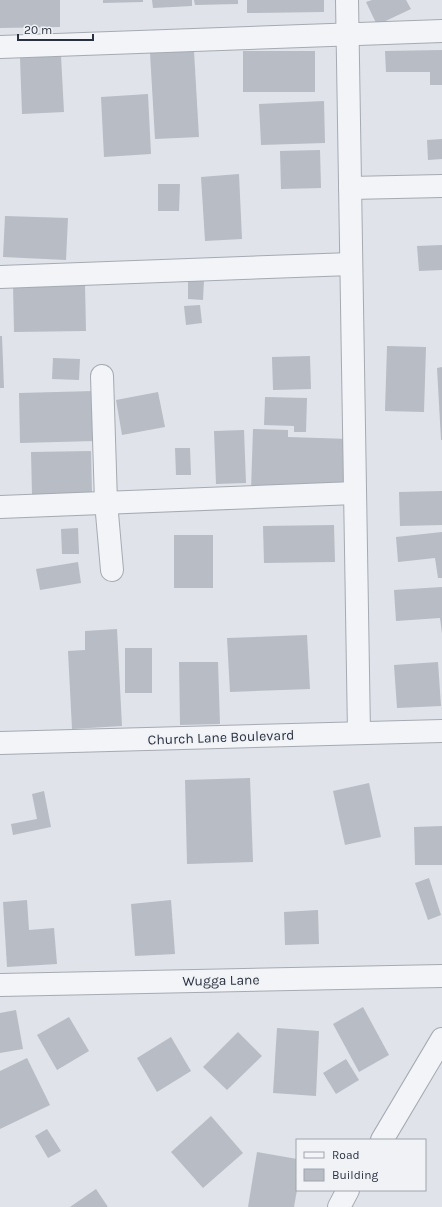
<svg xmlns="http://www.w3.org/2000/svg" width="442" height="1207" viewBox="0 0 442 1207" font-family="Karla,sans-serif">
<rect width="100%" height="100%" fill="#e0e3e9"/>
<g fill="#b7bcc5">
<path d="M0 0H60V27L0 28Z"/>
<path d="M103 0H143V2L103 3Z"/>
<path d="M152 0H192V6L153 8Z"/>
<path d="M194 0H238V4L195 5Z"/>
<path d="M247 0H324V12L247 13Z"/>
<path d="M372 0H406L411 9 377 25 366 2Z"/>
<path d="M442 50V85H430V72H386L385 51Z"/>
<path d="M194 51 199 137 155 139 150 53Z"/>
<rect x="243" y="51" width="72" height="41"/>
<path d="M61 56 64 112 22 114 20 58Z"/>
<path d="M148 94 151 154 104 157 101 97Z"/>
<path d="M324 101 325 143 261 145 259 104Z"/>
<path d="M442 139V159L428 160 427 140Z"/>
<path d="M320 150 321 188 281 189 280 151Z"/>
<path d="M239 174 242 239 205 241 201 177Z"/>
<path d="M158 184H180L179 211H158Z"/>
<path d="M5 216 68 218 66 260 3 257Z"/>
<path d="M442 245V270L419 271 417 246Z"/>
<path d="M188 279 204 280 203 300 188 299Z"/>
<path d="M85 284 86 331 14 332 13 285Z"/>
<path d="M200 305 202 323 186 325 184 306Z"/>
<path d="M0 336H2L4 388H0Z"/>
<path d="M387 346 426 347 424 412 385 411Z"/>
<path d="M310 356 311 389 273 390 272 357Z"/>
<path d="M53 358 80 359 79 380 52 379Z"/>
<path d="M442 367V440H441L437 368Z"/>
<path d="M94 391 95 441 20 443 19 393Z"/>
<path d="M158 392 165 427 122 435 116 400Z"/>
<path d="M265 397 307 398 306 432H294V426L264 425Z"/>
<path d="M253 429 288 430V437L349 439 347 492 251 490Z"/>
<path d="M244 430 246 483 216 484 214 431Z"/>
<path d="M175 448H190L191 475H176Z"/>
<path d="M91 451 92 494 32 495 31 452Z"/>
<path d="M442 491V525L400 526 399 492Z"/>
<path d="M334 525 335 562 264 563 263 526Z"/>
<path d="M78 528 79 554H62L61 529Z"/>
<path d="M442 532V578H438L435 558 398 562 396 537Z"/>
<rect x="174" y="535" width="39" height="53"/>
<path d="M78 562 81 583 40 590 36 569Z"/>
<path d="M442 587V634L440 618 396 621 394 590Z"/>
<path d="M117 629 122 726 72 729 68 651 85 650V631Z"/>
<path d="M307 635 310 689 230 692 227 638Z"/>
<rect x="125" y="648" width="27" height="45"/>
<path d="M179 662H218L220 724 180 725Z"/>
<path d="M438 662 441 706 397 708 394 665Z"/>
<path d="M250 778 253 862 187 864 185 780Z"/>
<path d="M369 783 381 837 345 845 333 791Z"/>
<path d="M44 791 51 827 13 835 11 824 37 819 32 794Z"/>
<path d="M442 826V865H415L414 827Z"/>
<path d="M429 878 441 915 428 920 415 883Z"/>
<path d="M27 900 29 930 54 928 57 964 7 967 3 902Z"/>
<path d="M171 900 175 954 135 956 131 904Z"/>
<path d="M318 910 319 944 285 945 284 912Z"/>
<path d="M363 1007 389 1055 359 1072 333 1024Z"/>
<path d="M16 1010 23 1049 0 1053V1013Z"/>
<path d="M69 1017 89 1051 57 1070 37 1035Z"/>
<path d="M277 1028 319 1031 316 1096 273 1093Z"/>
<path d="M238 1032 262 1056 227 1090 203 1067Z"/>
<path d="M171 1037 191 1071 157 1092 137 1058Z"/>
<path d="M27 1058 50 1105 0 1129V1071Z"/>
<path d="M346 1059 359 1080 336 1094 323 1073Z"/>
<path d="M211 1116 243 1153 203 1188 171 1152Z"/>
<path d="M47 1129 61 1151 48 1158 35 1136Z"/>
<path d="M257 1152 297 1159V1190L294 1207H248Z"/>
<path d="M96 1189 108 1207H70Z"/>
</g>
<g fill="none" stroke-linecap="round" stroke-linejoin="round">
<defs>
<g id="street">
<path d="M347 0 359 733"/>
<path d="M0 47 442 31"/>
<path d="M350 188 442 186"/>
<path d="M0 277 351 264"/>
<path d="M102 376 106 502 112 570"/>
<path d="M0 507 355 493"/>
<path d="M0 743 442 731"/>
<path d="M0 985 442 976"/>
<path d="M382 1140 442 1039"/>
<path d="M339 1207 348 1190"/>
</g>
</defs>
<use href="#street" stroke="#a5aab3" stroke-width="24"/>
<use href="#street" stroke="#f3f4f7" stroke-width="22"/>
</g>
<g text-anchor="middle" stroke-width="3.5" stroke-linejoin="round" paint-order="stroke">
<g font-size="14" fill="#293140" stroke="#f0f2f6">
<text transform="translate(221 737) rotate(-2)" y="5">Church Lane Boulevard</text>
<text transform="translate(221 980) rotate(-1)" y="5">Wugga Lane</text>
</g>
</g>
<rect x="296" y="1139" width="130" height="52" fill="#f0f2f6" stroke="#a0a5ad"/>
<rect x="304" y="1152" width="20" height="6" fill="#f3f4f7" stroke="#a0a5ad"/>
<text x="332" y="1159" font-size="12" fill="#293140">Road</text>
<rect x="304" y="1169" width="20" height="12" fill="#b7bcc5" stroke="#a0a5ad"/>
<text x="332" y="1179" font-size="12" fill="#293140">Building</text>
<path d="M18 34v6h75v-6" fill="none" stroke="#293140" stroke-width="2"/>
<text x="24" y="34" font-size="12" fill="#293140" stroke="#f0f2f6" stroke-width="3" paint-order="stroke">20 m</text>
</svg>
